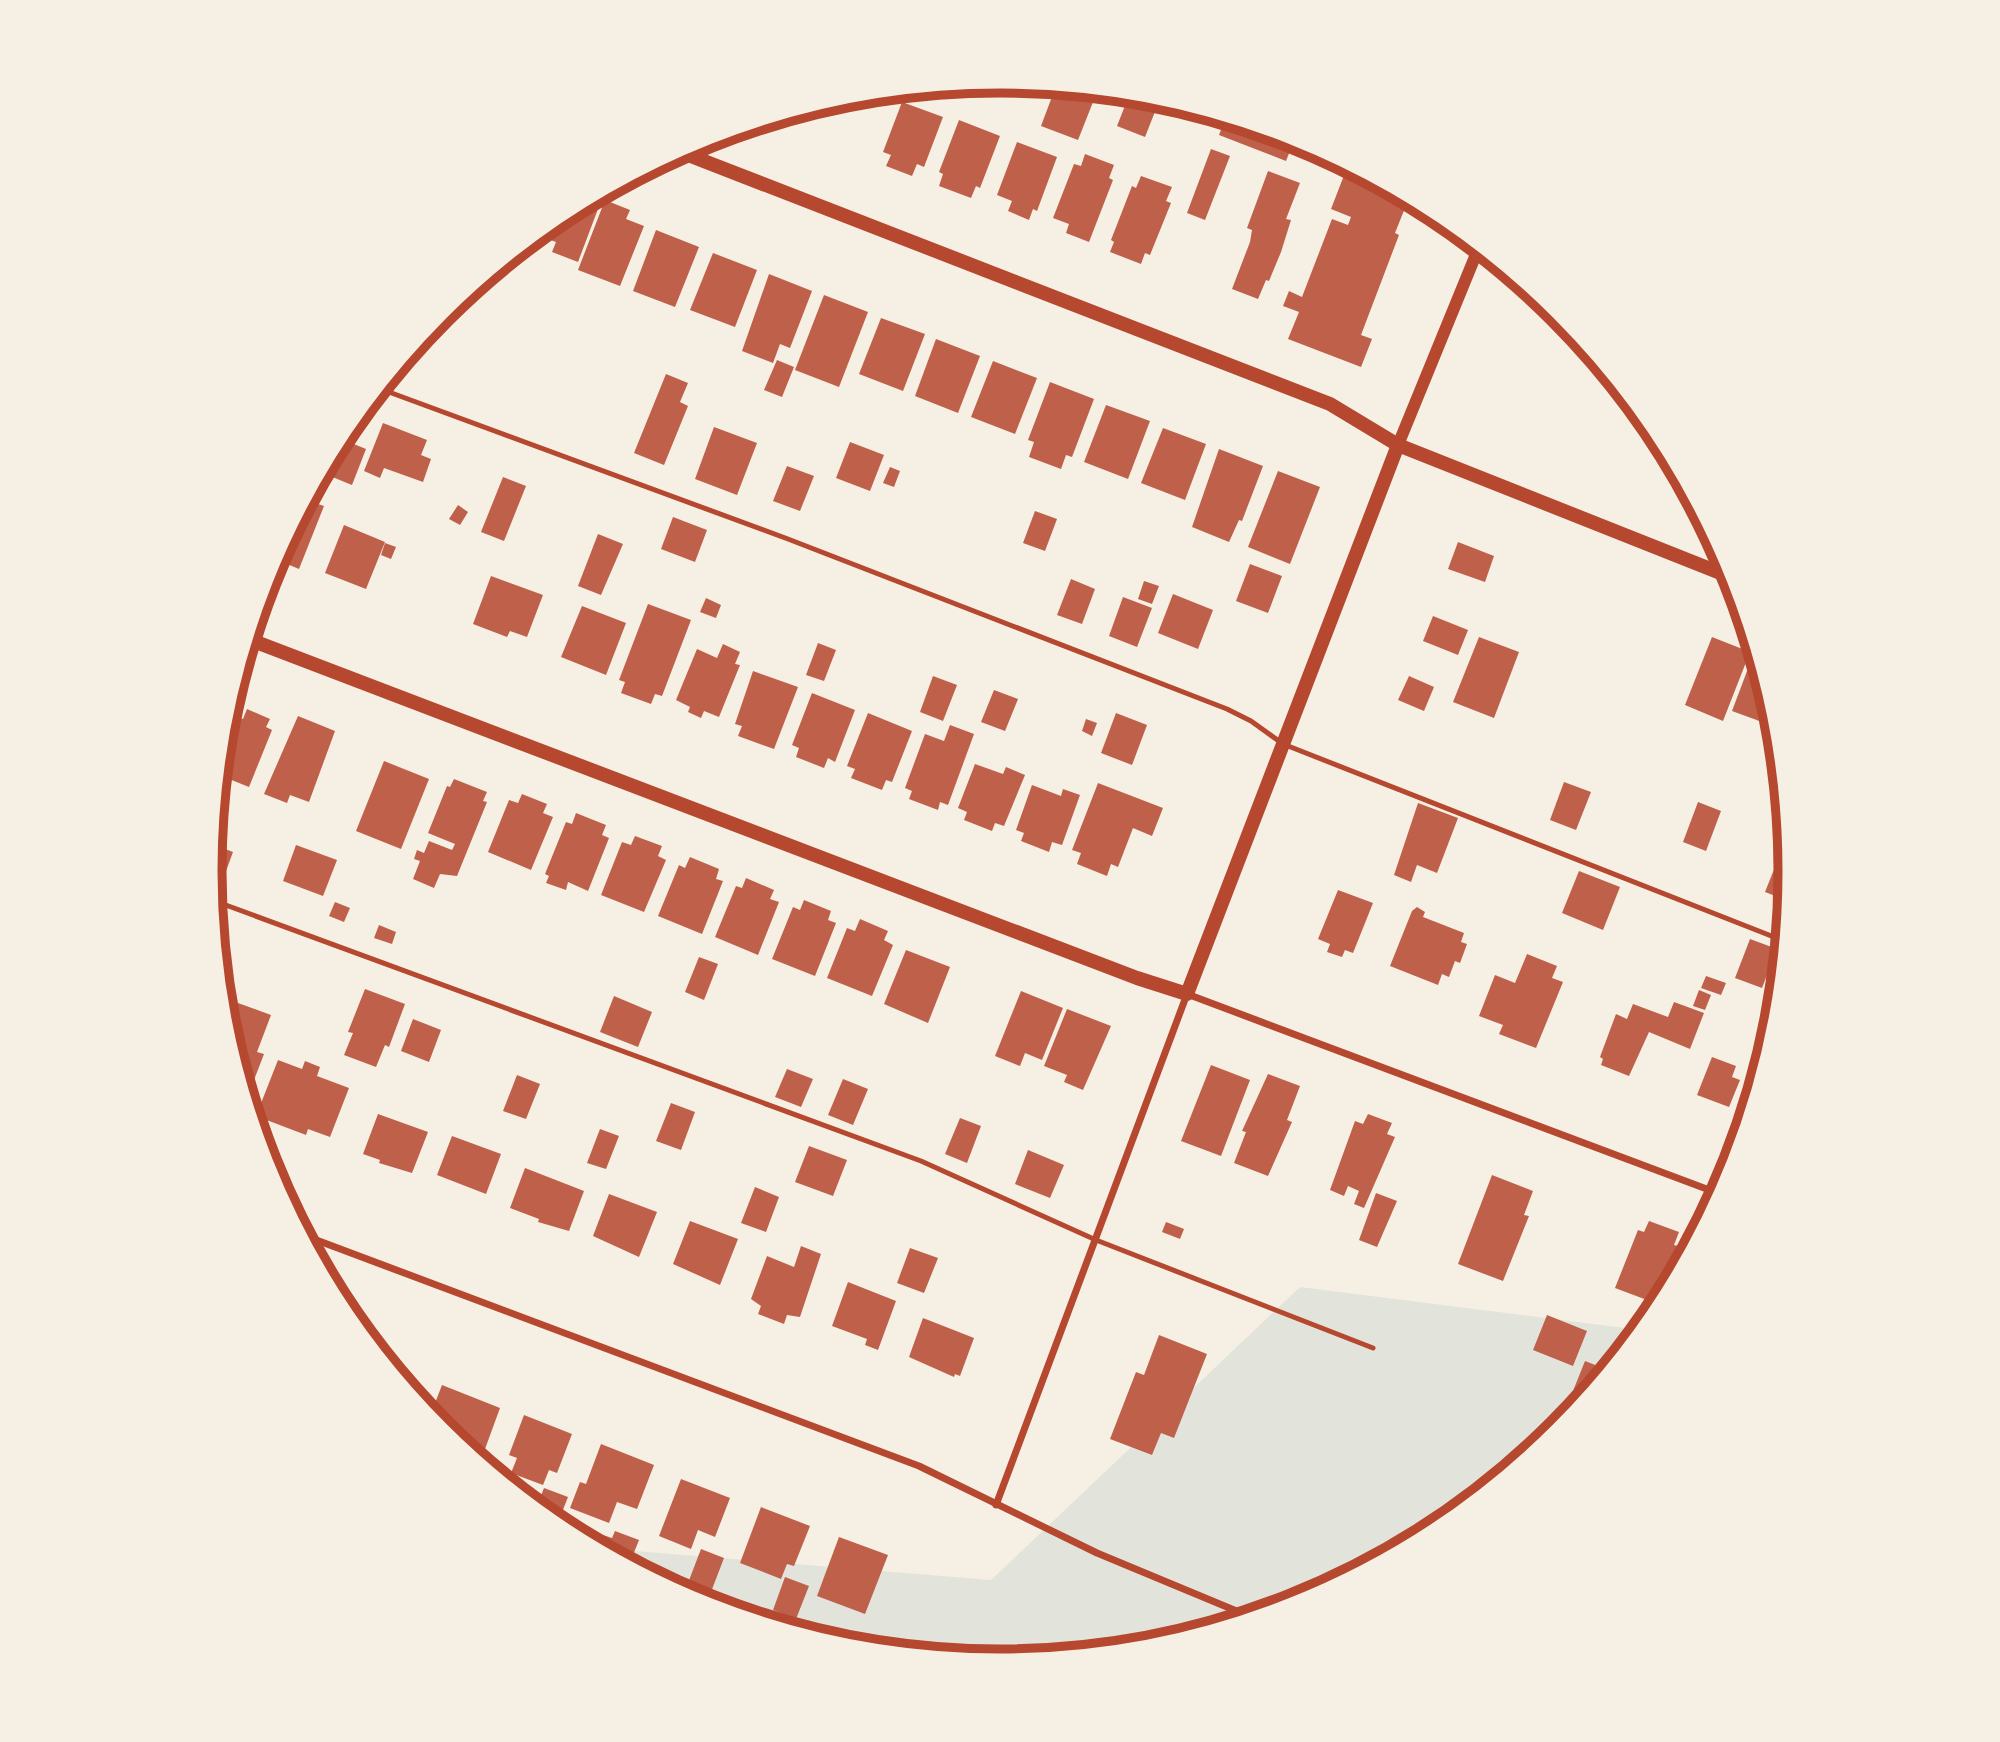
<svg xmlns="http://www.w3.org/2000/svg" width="2000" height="1742" viewBox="0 0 2000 1742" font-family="'Archivo Narrow',sans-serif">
<rect width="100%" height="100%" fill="#f6efe4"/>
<path fill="#e2e4dc" d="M1300 1287 1641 1330 1559 1430 1439 1528 1302 1601 1154 1646 1000 1661 845 1646 697 1601 598 1548 991 1580Z"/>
<g fill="#bf614a">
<path d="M1056 86 1071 87 1095 97 1078 140 1041 126Z"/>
<path d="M881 92H887L883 101 864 94Z"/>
<path d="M1130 93 1160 99 1145 137 1117 126Z"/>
<path d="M902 102 943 117 924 167 917 164 912 176 886 166 891 155 883 152Z"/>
<path d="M1226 117 1295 138 1286 161 1219 135Z"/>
<path d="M959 120 1000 136 980 188 976 186 971 198 939 186 943 174 939 172Z"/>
<path d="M1017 142 1057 157 1037 211 1033 209 1029 220 1008 211 1012 201 997 195Z"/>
<path d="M1211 149 1230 156 1205 220 1187 213Z"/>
<path d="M1085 154 1114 165 1109 178 1113 180 1089 242 1066 233 1069 224 1053 218 1074 164 1081 166Z"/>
<path d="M1348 165 1409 198 1395 233 1399 235 1361 335 1372 339 1361 367 1288 339 1299 312 1283 306 1289 291 1302 297 1332 219 1348 225 1351 217 1331 209Z"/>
<path d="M1268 171 1300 183 1286 219 1291 220 1281 252 1269 281 1266 280 1258 299 1232 289 1250 242 1252 230 1247 228Z"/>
<path d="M1141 176 1172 187 1166 201 1171 203 1150 255 1145 253 1141 264 1110 252 1114 242 1111 240 1132 186 1136 188Z"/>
<path d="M592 197 601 201 578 262 552 252 556 242 545 238 552 221Z"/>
<path d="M605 200 630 210 626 219 644 226 620 286 578 270Z"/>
<path d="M656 230 699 247 675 307 633 291Z"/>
<path d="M530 239 522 261 509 256Z"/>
<path d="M713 253 757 270 735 327 690 310Z"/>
<path d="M769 274 812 291 790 348 780 344 773 363 742 351Z"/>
<path d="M824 295 868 312 839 387 795 370Z"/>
<path d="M881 318 925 334 903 391 859 374Z"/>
<path d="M427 331 410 371 397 366 426 330Z"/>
<path d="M936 339 980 356 958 413 915 396Z"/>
<path d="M777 360 794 367 782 397 764 390Z"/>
<path d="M993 361 1037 378 1015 434 971 417Z"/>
<path d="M666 374 688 383 680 402 688 406 664 465 634 453Z"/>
<path d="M1050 382 1094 399 1072 457 1066 455 1061 469 1029 457 1034 442 1028 440Z"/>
<path d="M1106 405 1150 421 1128 479 1084 462Z"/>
<path d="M383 423 427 440 421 455 431 459 423 482 384 468 380 478 364 471Z"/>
<path d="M714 427 757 443 737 495 695 479Z"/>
<path d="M1163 428 1206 444 1185 500 1141 483Z"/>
<path d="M339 438 366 449 352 485 325 474Z"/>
<path d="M850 442 884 455 870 491 836 478Z"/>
<path d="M1219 449 1263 466 1242 521 1239 520 1229 542 1192 527Z"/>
<path d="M787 466 814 476 800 511 773 501Z"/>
<path d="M890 467 900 471 894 487 883 483Z"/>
<path d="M1278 471 1320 487 1290 564 1248 547Z"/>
<path d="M503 477 526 486 504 541 481 532Z"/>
<path d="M306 500 324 506 299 569 275 559Z"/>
<path d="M458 505 468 512 460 525 449 519Z"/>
<path d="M1035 511 1057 519 1045 551 1023 543Z"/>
<path d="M673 517 707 530 695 562 661 549Z"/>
<path d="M344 525 385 542 366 589 325 573Z"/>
<path d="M598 534 623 544 601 595 578 586Z"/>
<path d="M1458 542 1494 556 1485 582 1448 569Z"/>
<path d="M385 543 396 547 391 559 381 555Z"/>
<path d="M1250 564 1282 576 1268 613 1236 601Z"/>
<path d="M491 576 543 595 527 637 510 631 507 637 473 624Z"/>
<path d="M1071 579 1095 589 1082 624 1057 615Z"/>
<path d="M1144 581 1159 586 1152 604 1138 599Z"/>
<path d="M1173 594 1213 610 1198 649 1158 633Z"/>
<path d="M1123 597 1152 608 1137 647 1109 636Z"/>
<path d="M706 598 721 605 716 618 700 612Z"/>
<path d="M648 604 691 620 662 696 655 694 651 704 621 693 625 682 619 680Z"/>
<path d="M582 606 626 623 606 675 561 657Z"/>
<path d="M1433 616 1468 630 1458 655 1423 641Z"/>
<path d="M1479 637 1519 652 1494 718 1453 702Z"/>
<path d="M1712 637 1750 652 1723 721 1685 705Z"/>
<path d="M818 643 836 650 824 681 806 675Z"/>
<path d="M723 644 740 652 735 664 740 665 719 717 704 711 701 718 688 712 690 707 676 700 697 649 717 658Z"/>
<path d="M1755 650 1775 717 1773 726 1732 711Z"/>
<path d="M753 671 798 687 774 749 738 736 742 726 735 724Z"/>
<path d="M933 676 957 685 943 721 920 712Z"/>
<path d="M1409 676 1434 687 1424 711 1398 700Z"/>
<path d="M994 690 1018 699 1005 731 981 722Z"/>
<path d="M812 693 855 710 835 762 828 758 824 768 796 757 799 748 792 745Z"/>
<path d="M247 709 270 719 266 727 272 730 249 787 219 775 221 756 237 717 243 719Z"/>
<path d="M868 713 912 731 892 782 886 780 882 790 851 778 855 769 847 766Z"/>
<path d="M1116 713 1147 725 1132 765 1101 753Z"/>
<path d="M298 716 335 731 309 802 290 795 287 803 264 794Z"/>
<path d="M1086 719 1097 723 1092 736 1082 731Z"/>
<path d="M950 725 974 734 948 805 940 802 938 810 909 799 912 791 905 788 925 734 944 741Z"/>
<path d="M384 761 429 779 401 849 356 831Z"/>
<path d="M975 764 1003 774 1006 767 1025 775 1004 826 995 823 992 831 964 820 967 812 958 808Z"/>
<path d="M454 779 487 792 483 801 487 802 457 876 440 874 434 888 413 879 420 861 414 859 417 850 424 853 429 841 452 850 455 844 428 833 447 786 450 787Z"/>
<path d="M1564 782 1591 792 1576 830 1550 820Z"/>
<path d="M1098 783 1163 808 1152 836 1133 828 1118 867 1111 864 1107 876 1077 864 1081 853 1072 850Z"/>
<path d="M1032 785 1061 796 1063 789 1080 795 1062 845 1052 842 1049 852 1021 841 1024 833 1016 830Z"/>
<path d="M522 794 547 804 543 813 553 817 531 870 488 852 509 800 518 803Z"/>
<path d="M1698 802 1721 811 1706 851 1683 842Z"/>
<path d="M1418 803 1458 818 1437 873 1417 865 1411 882 1394 875Z"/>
<path d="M576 813 606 825 602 835 609 838 588 891 568 882 566 890 546 883 549 876 545 874 566 822 572 824Z"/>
<path d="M635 836 662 846 658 856 666 860 644 912 601 895 622 842 631 845Z"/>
<path d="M1787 837 1790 871 1788 901 1765 892Z"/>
<path d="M212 844 233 852 221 885 210 881Z"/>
<path d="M296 845 337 860 323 896 283 881Z"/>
<path d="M690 857 719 869 716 879 723 881 702 934 658 916 679 865 685 868Z"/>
<path d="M1579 871 1620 887 1603 930 1562 913Z"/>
<path d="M746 878 774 890 770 899 779 902 758 955 715 937 736 886 742 888Z"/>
<path d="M1338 890 1373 903 1353 953 1345 950 1342 957 1327 952 1330 944 1318 939Z"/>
<path d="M804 900 831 911 828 920 836 923 815 976 772 959 793 907 800 910Z"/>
<path d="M335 902 350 908 344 922 329 916Z"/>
<path d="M1417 907 1425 912 1423 917 1464 933 1461 942 1467 944 1460 963 1455 961 1449 977 1442 974 1438 985 1390 966 1412 911Z"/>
<path d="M860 919 888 931 884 940 893 945 872 996 827 978 847 928 855 931Z"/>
<path d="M379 925 396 932 392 944 374 938Z"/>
<path d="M1750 939 1777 949 1762 988 1735 978Z"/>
<path d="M906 950 950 967 928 1023 884 1004Z"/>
<path d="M1527 954 1557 966 1552 978 1563 982 1536 1048 1499 1034 1503 1025 1479 1016 1495 975 1515 983Z"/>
<path d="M699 957 718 964 704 1000 685 992Z"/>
<path d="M1706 976 1726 983 1721 995 1701 988Z"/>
<path d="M365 989 405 1004 389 1047 385 1045 376 1067 344 1055 353 1033 348 1032Z"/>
<path d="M1699 990 1711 995 1705 1010 1693 1006Z"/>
<path d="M1021 991 1063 1008 1042 1060 1025 1053 1020 1066 995 1056Z"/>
<path d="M614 996 652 1012 638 1047 600 1032Z"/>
<path d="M1674 1002 1704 1013 1690 1049 1649 1032 1629 1076 1601 1065 1603 1059 1600 1057 1616 1014 1627 1019 1633 1004 1668 1017Z"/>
<path d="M238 1003 271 1015 257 1052 264 1054 247 1098 227 1032Z"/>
<path d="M1067 1009 1111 1026 1083 1090 1064 1082 1067 1075 1044 1066Z"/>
<path d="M413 1019 441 1030 429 1062 401 1051Z"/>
<path d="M1712 1057 1736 1066 1732 1077 1740 1080 1729 1107 1697 1095Z"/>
<path d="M278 1060 302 1069 305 1061 320 1067 317 1076 349 1088 330 1137 308 1129 306 1135 256 1116Z"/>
<path d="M1211 1065 1250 1080 1221 1156 1181 1141Z"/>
<path d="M787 1069 813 1079 801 1107 775 1097Z"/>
<path d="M1268 1074 1300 1086 1287 1120 1292 1122 1268 1176 1234 1163 1246 1132 1242 1131Z"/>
<path d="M517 1075 540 1084 526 1119 503 1111Z"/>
<path d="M843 1079 868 1089 853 1125 828 1115Z"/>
<path d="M1756 1081H1758L1750 1109 1746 1108Z"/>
<path d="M671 1103 695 1112 681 1150 656 1141Z"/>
<path d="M378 1114 428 1132 412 1173 379 1163 380 1160 363 1154Z"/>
<path d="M1368 1114 1392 1123 1387 1134 1395 1137 1364 1208 1354 1204 1359 1191 1348 1186 1344 1196 1330 1190 1355 1121 1363 1124Z"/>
<path d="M960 1118 981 1126 967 1163 945 1154Z"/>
<path d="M600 1129 619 1136 606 1169 587 1163Z"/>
<path d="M452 1136 501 1154 486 1194 437 1175Z"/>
<path d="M809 1146 847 1160 833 1196 795 1182Z"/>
<path d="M1028 1150 1064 1165 1050 1198 1015 1184Z"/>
<path d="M525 1168 584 1191 569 1231 538 1222 539 1219 510 1208Z"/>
<path d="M1492 1175 1533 1191 1524 1215 1529 1216 1503 1281 1458 1264Z"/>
<path d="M755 1187 779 1197 766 1232 741 1223Z"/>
<path d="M1376 1193 1397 1201 1377 1247 1359 1240Z"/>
<path d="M609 1194 657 1212 639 1257 593 1236Z"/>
<path d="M690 1221 738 1239 720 1285 673 1264Z"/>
<path d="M1649 1221 1679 1232 1674 1245 1678 1246 1655 1303 1615 1288 1638 1230 1644 1232Z"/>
<path d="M1166 1222 1184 1229 1180 1239 1162 1232Z"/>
<path d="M801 1246 821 1254 800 1317 787 1315 784 1324 758 1314 761 1306 751 1299 767 1256 794 1267Z"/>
<path d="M910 1248 938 1258 924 1293 897 1283Z"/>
<path d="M848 1282 896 1301 878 1350 865 1345 867 1339 832 1326Z"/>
<path d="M1547 1315 1587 1331 1573 1366 1533 1350Z"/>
<path d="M923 1318 974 1338 960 1376 955 1374 954 1377 909 1357Z"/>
<path d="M1159 1335 1207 1354 1174 1438 1161 1433 1152 1455 1110 1439 1136 1372 1144 1375Z"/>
<path d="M1585 1361 1608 1370 1583 1400 1571 1396Z"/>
<path d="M394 1373 416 1381 411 1394 402 1382Z"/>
<path d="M442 1385 500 1408 485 1449 464 1441 462 1447 430 1416Z"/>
<path d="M524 1415 572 1434 557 1473 549 1470 543 1485 511 1473 517 1458 509 1455Z"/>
<path d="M601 1444 654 1465 637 1509 617 1502 609 1523 570 1508 580 1482 586 1484Z"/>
<path d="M681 1479 730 1498 715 1537 698 1530 691 1549 659 1536Z"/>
<path d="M544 1488 568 1497 557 1525 536 1508Z"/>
<path d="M761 1507 810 1526 794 1566 787 1564 781 1579 740 1563Z"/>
<path d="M615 1531 639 1540 629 1565 592 1545 597 1533 612 1538Z"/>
<path d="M839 1537 888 1555 865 1614 817 1596Z"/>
<path d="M701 1549 724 1558 711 1592 688 1583Z"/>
<path d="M785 1577 809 1586 796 1619 773 1610Z"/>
</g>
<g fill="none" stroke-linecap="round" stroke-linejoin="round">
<g stroke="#b5482f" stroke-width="5">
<path d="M378 388 788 539 1227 709 1251 721 1283 744 1784 941"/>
<path d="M212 900 921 1161 1096 1240 1373 1348"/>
</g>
<g stroke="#b5482f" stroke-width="7">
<path d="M303 1235 919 1466 1097 1553 1251 1617"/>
<path d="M996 1505 1187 994 1720 1194"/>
</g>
<path stroke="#b5482f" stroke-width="12" d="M1398 445 1479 247"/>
<g stroke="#b5482f" stroke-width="14">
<path d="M678 151 1330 404 1398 445 1733 578"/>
<path d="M248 639 1137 978 1187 994 1398 445"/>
</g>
</g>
<path d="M0 0H2000V1742H0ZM222 871a778 778 0 1 1 1556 0a778 778 0 1 1-1556 0Z" fill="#f6efe4" fill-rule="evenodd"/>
<path fill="none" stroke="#b5482f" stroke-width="9" d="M222 871a778 778 0 1 1 1556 0a778 778 0 1 1-1556 0Z"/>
</svg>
